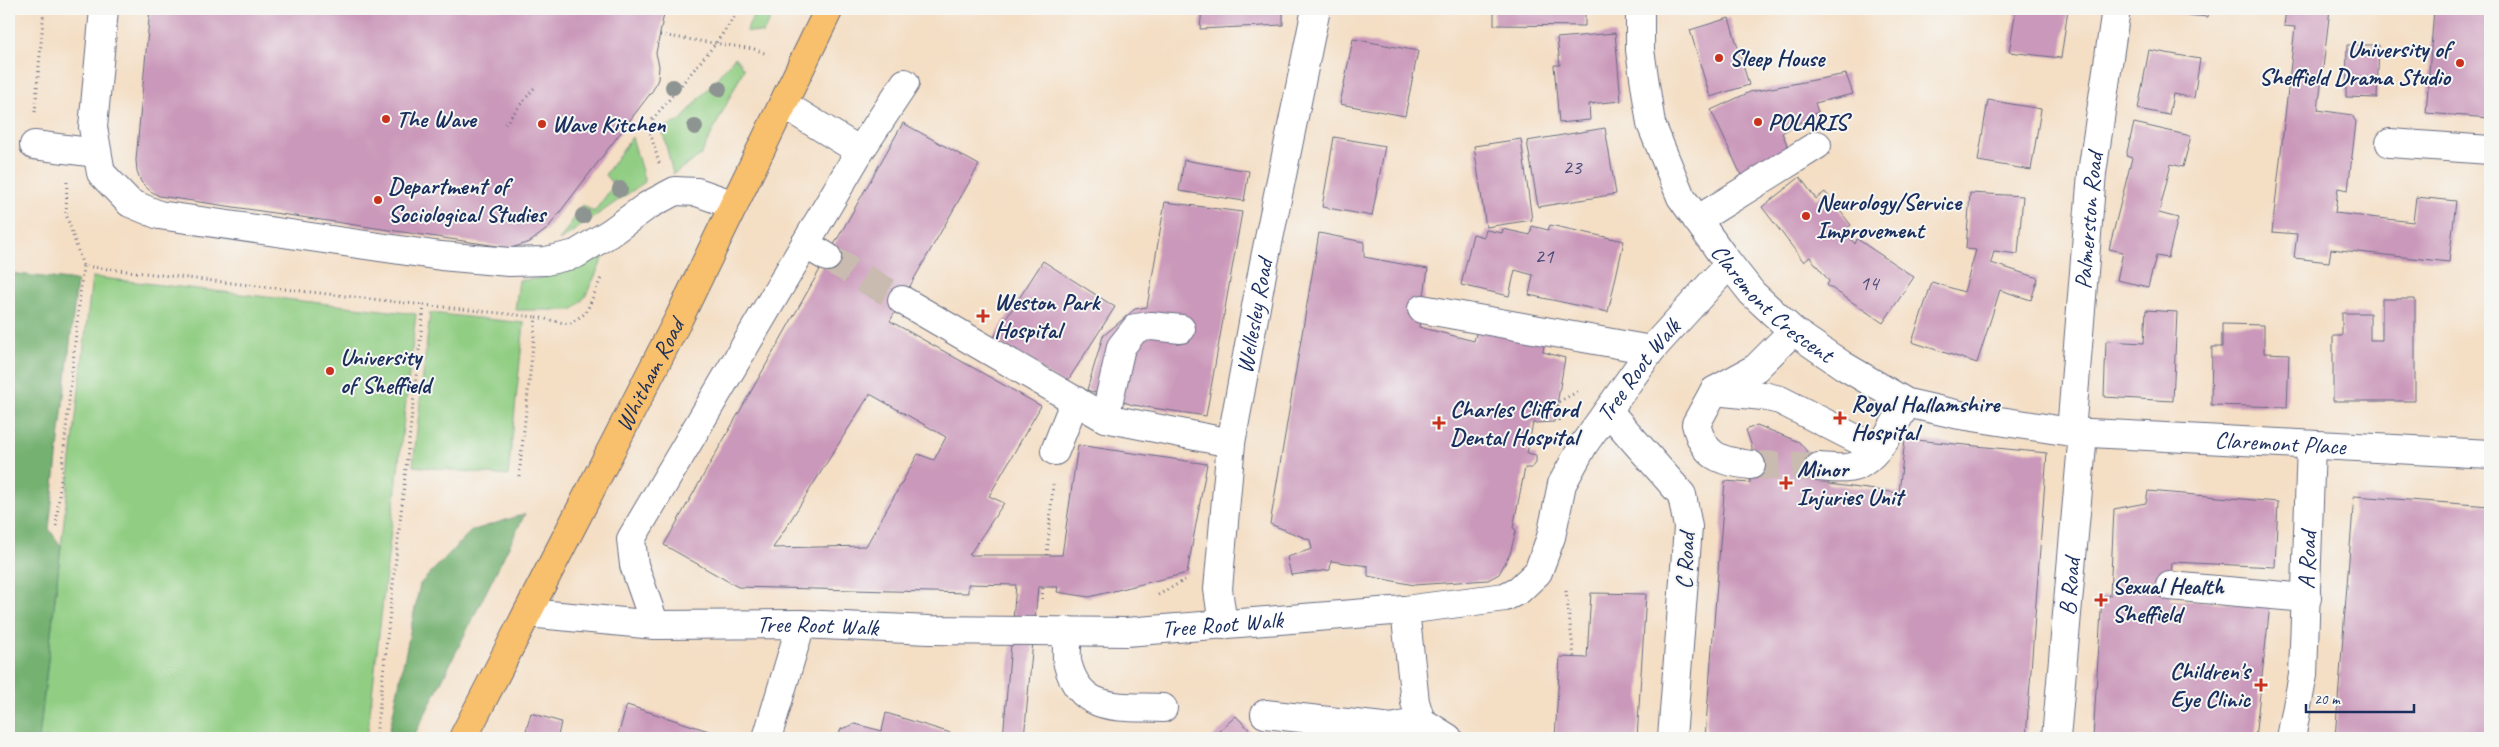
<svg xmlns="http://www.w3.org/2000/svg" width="2499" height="747" font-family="Caveat,sans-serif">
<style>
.green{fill:#91ce83;stroke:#567e70}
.forest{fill:#74b171;stroke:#487068}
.building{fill:#ca98ba;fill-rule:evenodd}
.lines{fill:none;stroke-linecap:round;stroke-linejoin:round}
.minor-tunnel{stroke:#c9bbb0;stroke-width:28;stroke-dasharray:28 14;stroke-linecap:butt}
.minor-casing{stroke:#676c82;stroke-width:30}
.major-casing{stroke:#676c82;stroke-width:30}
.path{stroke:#676c82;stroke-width:3;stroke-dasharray:1 4;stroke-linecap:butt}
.minor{stroke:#fff;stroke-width:28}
.major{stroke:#f8bf6c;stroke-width:28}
.tree{fill:#8d9491}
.poi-dot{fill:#c8321e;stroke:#f6f6f2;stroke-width:2}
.labels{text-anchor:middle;stroke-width:4;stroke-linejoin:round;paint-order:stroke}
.number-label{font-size:21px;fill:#474975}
.poi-label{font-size:24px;font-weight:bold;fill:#1b2f5e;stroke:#f6f6f2;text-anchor:start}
.street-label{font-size:24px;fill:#1b2f5e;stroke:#f6f6f2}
</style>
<rect width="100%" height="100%" fill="#f6f6f2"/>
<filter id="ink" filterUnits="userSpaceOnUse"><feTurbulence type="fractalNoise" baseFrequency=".02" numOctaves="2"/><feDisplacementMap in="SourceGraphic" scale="10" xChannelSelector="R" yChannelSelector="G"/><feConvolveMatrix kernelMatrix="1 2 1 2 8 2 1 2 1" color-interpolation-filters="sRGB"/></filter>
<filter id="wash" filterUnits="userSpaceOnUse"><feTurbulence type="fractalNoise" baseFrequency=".0096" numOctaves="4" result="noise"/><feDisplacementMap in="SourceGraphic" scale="20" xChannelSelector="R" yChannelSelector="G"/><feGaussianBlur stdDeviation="1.12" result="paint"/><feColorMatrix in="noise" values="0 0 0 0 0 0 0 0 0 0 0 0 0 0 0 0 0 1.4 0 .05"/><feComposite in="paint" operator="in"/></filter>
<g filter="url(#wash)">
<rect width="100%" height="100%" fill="#f4dec4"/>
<path class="green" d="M756 9H776L763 33 746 31Z
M735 57 744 69 701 155 673 174 662 128 680 121Z
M632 137 645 182 559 241 583 205 594 212 614 185 605 175Z
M610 244 585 297 573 310H515L519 280C554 280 581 263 610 244Z
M92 277 416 314 367 738H39Z
M430 313 524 323 508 476 413 466Z"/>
<path class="forest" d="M9 273 77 281 49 529 61 546 39 738H9Z
M525 514 413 738H388L420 584 471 531Z"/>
<g id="blocks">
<path class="building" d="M150 9H665L656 53 659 66 658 79 653 90 547 229 530 242 511 248 159 196 149 190 141 182 137 171 136 160Z
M1202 9H1283V25L1200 29Z
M1494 9H1585V26L1494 25Z
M2016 9H2068L2061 58 2009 52Z
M2170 9H2209L2208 17 2170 13Z
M2286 9H2330L2318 110 2352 115 2356 122 2348 190 2338 188 2335 213 2413 222 2416 197 2456 201 2449 262 2331 249 2329 262 2294 258 2297 234 2272 232 2295 27 2284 26Z
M2434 9 2490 12V118L2426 113Z
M1729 18 1749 85 1710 97 1690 30Z
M1615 33 1621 101 1589 104 1590 120 1559 123 1554 65H1560L1557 38Z
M1353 39 1418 51 1405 116 1340 104Z
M2347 45H2379L2377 98 2346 97Z
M2149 50 2200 59 2194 98 2173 94 2169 115 2138 109Z
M1846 74 1853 94 1815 103 1818 112 1782 133 1789 149 1742 177 1711 110 1750 92Z
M1988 100 2041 109 2031 170 1978 161Z
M903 123 979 165 890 321 1041 406 989 496 1004 503 969 555H1062L1078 445 1207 464 1187 573 1089 597 1057 592 1058 587H1038L1024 738H1003L1016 585 968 584V593L738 587 664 545ZM870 394 946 437 934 460 918 454 866 546 773 548Z
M2134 123 2191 136 2183 167 2171 164 2159 213 2178 218 2168 258 2156 256 2148 287 2117 280 2123 252 2109 249 2132 158 2126 156Z
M1605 128 1616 194 1538 207 1527 141Z
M1334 137 1385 146 1372 216 1322 207Z
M1521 139 1532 220 1486 227 1474 146Z
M1184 160 1249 171 1244 201 1179 191Z
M1800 177 1816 199 1825 192 1851 225 1844 231 1855 244 1857 239 1914 277 1883 323 1827 285 1829 281 1810 257 1804 262 1762 207Z
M1970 193 2023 196 2018 254 1994 251 1991 263 2038 278 2031 300 2000 290 1977 363 1912 342 1932 282 1964 292 1976 250 1966 249Z
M1165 202 1242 212 1206 416 1133 405 1087 390 1103 336 1135 309 1147 307Z
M1550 225 1624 241 1608 312 1529 295 1533 275 1515 270 1509 296 1461 285 1473 234 1484 237 1486 230 1502 233 1503 229 1530 235 1532 226 1548 230Z
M1319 233 1364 242V257L1428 269 1419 327 1474 341 1478 326 1545 338 1543 352 1565 358 1554 422 1533 423 1527 453 1536 455V463L1532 468H1525L1513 528 1516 530 1510 554 1499 574 1488 580 1414 585 1368 576V566L1331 561 1330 570 1291 575 1287 557 1312 549 1310 540 1270 524Z
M1043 261 1115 307 1065 385 993 339Z
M2382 299H2415V401H2333V336H2342V313H2370V340H2382Z
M2146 310 2177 312 2173 401 2104 397 2106 341 2144 343Z
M2222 324 2264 325V353L2289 354 2287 407 2211 405 2212 347H2222Z
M1757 425 1799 442 1815 461 1828 484 1899 493 1905 439 2047 453 2026 738H1705L1725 481 1750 483 1752 447 1746 430Z
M2148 491 2278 502 2275 567 2172 562 2170 600 2270 605 2255 738H2093L2102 596H2110L2114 509 2146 503Z
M2354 496 2490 506V738H2335Z
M1591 593 1646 594 1637 738H1555L1560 657 1587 658Z
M627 705 715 733 714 738H617Z
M531 713 561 722 558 736 563 738H524Z
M886 713 954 734 953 738H837L841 729 855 724 882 731Z
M1236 716 1257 738H1211Z"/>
</g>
</g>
<g filter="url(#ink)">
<use href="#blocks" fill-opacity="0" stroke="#676c82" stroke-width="1"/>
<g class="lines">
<path class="minor-tunnel" d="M827 257 902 300
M1751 465 1819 467"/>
<g class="minor-casing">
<g id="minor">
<path d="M104 9 93 127 101 173 130 203 159 215 441 256 509 262 546 261 576 254 610 233 647 206 675 191 697 192 734 205"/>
<path id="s1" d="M1640 9V50L1651 124 1681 197 1723 256 1752 293 1793 331 1844 366 1907 403 1960 415 2071 432 2490 454"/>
<path d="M783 104 860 151"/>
<path d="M2390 143 2490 150"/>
<path d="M34 145 97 153"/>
<path d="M1697 220 1817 145"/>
<path d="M805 244 827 257"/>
<path d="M902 300 1105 418 1231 443"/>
<path d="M1422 309 1651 350"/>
<path d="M1714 391 1763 396 1780 400 1876 449"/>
<path d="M1609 412 1682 495 1688 527 1672 738"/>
<path d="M1105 418 1121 347 1136 328 1151 326 1181 329"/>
<path id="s2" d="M2071 432 2092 173 2116 9"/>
<path d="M1055 451 1075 400"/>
<path d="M1751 465C1720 461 1704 457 1696 424L1714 391 1756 368 1793 331"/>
<path d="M1819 467C1833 468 1850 471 1862 463 1882 450 1895 423 1907 403"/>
<path d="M2170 586 2307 598"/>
<path d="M1405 610 1415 702 1421 721 1448 738"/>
<path id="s3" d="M528 613 655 625 801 624 929 630 1126 632 1405 610 1505 597 1519 590 1538 572 1551 537 1562 484 1584 444 1651 350 1729 264"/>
<path d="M655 625 634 565 631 539 860 151 905 83"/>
<path id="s4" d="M1223 625 1218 589 1231 443 1264 263 1316 9"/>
<path d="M1068 631C1068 641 1065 655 1068 665 1081 714 1122 706 1163 708"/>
<path d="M1265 714 1392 728 1421 721"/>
<path d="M767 738 801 624"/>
<path id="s5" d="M2056 738 2083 433"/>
<path id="s6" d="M2291 738 2303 675 2311 445"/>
</g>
</g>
<g class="major-casing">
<g id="major">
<path id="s7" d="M463 738 679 318 829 9"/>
</g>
</g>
<path class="path" d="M660 35 754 49 767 54
M35 112 44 9
M505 124 535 87
M659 163 650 132 653 119 716 43 740 9
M67 182 66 214 83 266 424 305 376 738
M424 305 536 317
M1559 421 1558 402 1581 390
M519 476 536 317 569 324 586 313 601 278
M56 526 83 266
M1047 555 1053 484
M1566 591 1574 657
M1158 595 1185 580
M1042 599 1043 587"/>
<use href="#minor" class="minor"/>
<use href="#major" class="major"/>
</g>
<g class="tree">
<circle cx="673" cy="87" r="8"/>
<circle cx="719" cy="89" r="8"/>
<circle cx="695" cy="127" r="8"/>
<circle cx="620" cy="189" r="8"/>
<circle cx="583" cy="216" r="8"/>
</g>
</g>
<g class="poi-dot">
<circle cx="1719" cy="58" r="5"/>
<circle cx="2460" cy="63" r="5"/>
<circle cx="386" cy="119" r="5"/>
<circle cx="1758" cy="122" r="5"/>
<circle cx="542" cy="124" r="5"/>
<circle cx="378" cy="200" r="5"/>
<circle cx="1806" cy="216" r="5"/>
<path d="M980.5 308.5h5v5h5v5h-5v5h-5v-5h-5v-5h5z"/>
<circle cx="330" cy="371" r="5"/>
<path d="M1837.5 410.5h5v5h5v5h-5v5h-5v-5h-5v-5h5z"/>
<path d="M1436.5 415.5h5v5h5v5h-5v5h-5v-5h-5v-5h5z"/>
<path d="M1783.5 475.5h5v5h5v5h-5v5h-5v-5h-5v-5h5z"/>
<path d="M2098.5 592.5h5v5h5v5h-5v5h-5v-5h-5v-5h5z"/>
<path d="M2258.5 677.5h5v5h5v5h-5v5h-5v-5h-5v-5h5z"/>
</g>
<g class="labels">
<g class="number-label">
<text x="1572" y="174">23</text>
<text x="1544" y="263">21</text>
<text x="1869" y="290">14</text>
</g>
<g class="poi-label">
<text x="2450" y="57" text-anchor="end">University of<tspan x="2450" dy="28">Sheffield Drama Studio</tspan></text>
<text x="1729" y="66">Sleep House</text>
<text x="396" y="127">The Wave</text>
<text x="1768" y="130">POLARIS</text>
<text x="552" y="132">Wave Kitchen</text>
<text x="388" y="194">Department of<tspan x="388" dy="28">Sociological Studies</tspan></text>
<text x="1816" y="210">Neurology/Service<tspan x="1816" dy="28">Improvement</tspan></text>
<text x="994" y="310">Weston Park<tspan x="994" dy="28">Hospital</tspan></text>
<text x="340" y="365">University<tspan x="340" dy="28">of Sheffield</tspan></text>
<text x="1851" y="412">Royal Hallamshire<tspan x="1851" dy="28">Hospital</tspan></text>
<text x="1450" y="417">Charles Clifford<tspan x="1450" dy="28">Dental Hospital</tspan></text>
<text x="1797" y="477">Minor<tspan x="1797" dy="28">Injuries Unit</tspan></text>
<text x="2112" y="594">Sexual Health<tspan x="2112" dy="28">Sheffield</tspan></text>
<text x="2250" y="679" text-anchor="end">Children's<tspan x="2250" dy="28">Eye Clinic</tspan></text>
</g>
<g class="street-label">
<text dy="8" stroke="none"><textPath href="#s2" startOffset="212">Palmerston Road</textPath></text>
<text dy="8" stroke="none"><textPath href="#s1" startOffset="336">Claremont Crescent</textPath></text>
<text dy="8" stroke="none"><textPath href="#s4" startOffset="312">Wellesley Road</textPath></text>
<text dy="8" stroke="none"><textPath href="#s3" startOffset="1250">Tree Root Walk</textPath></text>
<text dy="8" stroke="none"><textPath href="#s7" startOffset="408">Whitham Road</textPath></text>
<text dy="8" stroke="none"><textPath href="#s1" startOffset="881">Claremont Place</textPath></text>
<text dy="8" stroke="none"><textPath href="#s6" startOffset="179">A Road</textPath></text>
<text transform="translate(1685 561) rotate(-87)" y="8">C Road</text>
<text dy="8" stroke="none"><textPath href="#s5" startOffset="152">B Road</textPath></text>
<text dy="8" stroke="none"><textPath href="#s3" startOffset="695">Tree Root Walk</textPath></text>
<text dy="8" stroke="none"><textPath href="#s3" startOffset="290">Tree Root Walk</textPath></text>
</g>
</g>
<rect width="2499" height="747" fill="none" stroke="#f6f6f2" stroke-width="30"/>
<path d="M2306 704v8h108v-8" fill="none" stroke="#1b2f5e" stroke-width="2.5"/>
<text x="2314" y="704" font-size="15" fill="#1b2f5e" stroke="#f6f6f2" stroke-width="4" paint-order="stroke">20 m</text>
</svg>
